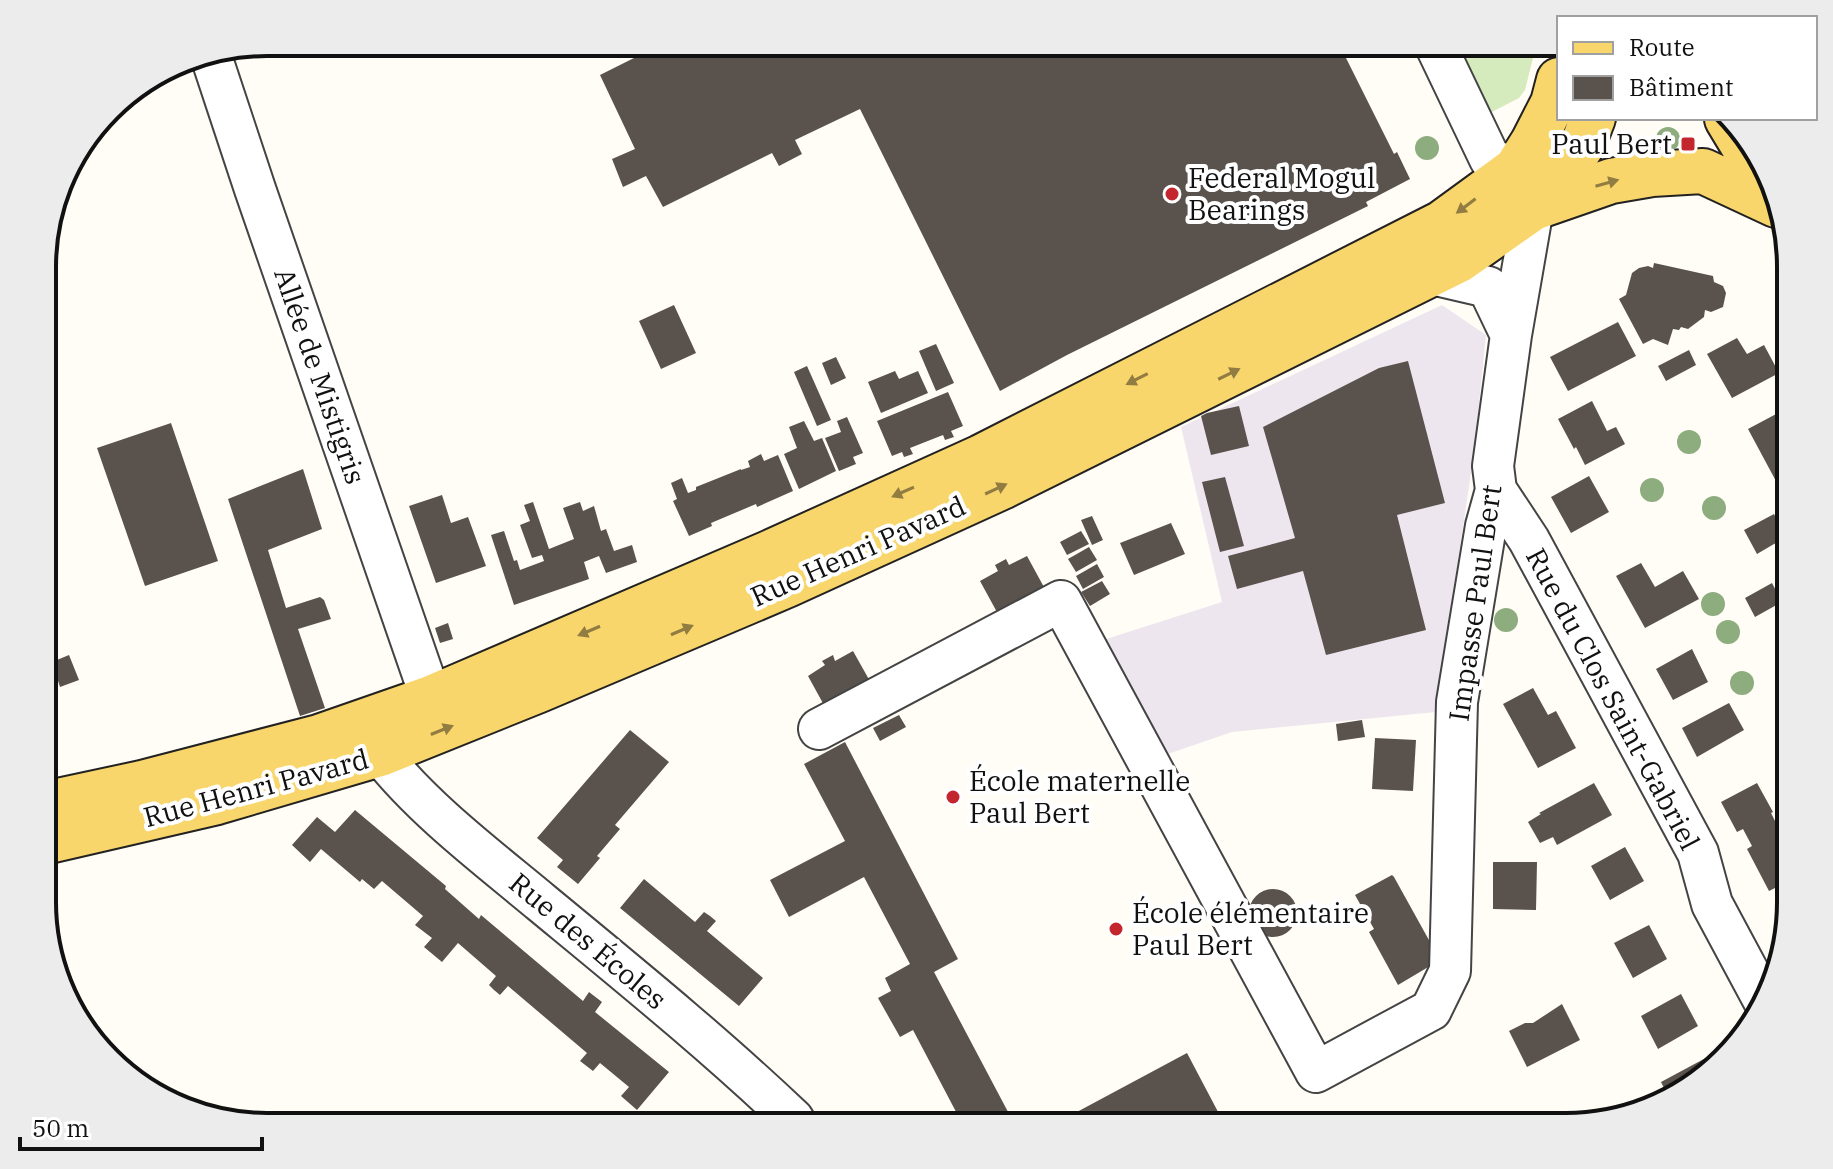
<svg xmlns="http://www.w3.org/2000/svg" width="1833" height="1169" font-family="'IBM Plex Serif',serif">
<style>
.industrial{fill:#eee6ef}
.green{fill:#d5ebbd}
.building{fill:#5a524d}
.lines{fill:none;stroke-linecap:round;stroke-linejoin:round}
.minor-casing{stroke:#444;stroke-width:44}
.major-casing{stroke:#222;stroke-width:48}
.path{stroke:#333;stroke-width:5;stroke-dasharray:8 4;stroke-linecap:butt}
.minor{stroke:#fff;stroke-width:40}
.major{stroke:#f9d66b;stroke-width:44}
.tree{fill:#8dad7f}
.oneway{fill:#917d42}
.poi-dot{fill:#c4262e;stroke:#fff;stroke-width:3}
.labels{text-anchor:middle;stroke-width:8;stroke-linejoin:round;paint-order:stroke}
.poi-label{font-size:28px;fill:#111;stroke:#fff;text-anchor:start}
.street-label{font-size:28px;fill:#111;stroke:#fff}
.rim{fill:none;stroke:#111;stroke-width:4}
</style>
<rect width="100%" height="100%" fill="#fffdf5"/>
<path class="industrial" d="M1442 305 1486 335 1474 452 1436 712 1232 732 1159 757 1103 640 1222 602 1181 427Z"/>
<path class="green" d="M1446 42H1537L1525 90 1519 98 1482 117Z"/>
<path class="building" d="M666 42H1338L1394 154 1397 152 1410 179 1366 202 1368 206 1067 355 1000 391 860 109 795 140 802 154 779 166 772 153 663 207 646 176 623 187 612 159 635 149 600 75Z
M1654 263 1713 276 1714 282 1723 286 1726 293 1723 307 1711 312 1705 310 1704 317 1688 329 1681 327 1679 330 1673 329 1668 345 1653 339 1643 344 1619 299 1626 295 1632 273 1639 268 1648 266 1653 268Z
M674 305 696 353 661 369 639 321Z
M1618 322 1636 356 1568 391 1550 357Z
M1737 338 1747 354 1764 345 1779 373 1732 398 1707 354Z
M936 344 954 383 936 391 919 351Z
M1689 350 1696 365 1666 381 1658 366Z
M836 357 846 378 831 385 822 363Z
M1408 361 1445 503 1397 515 1426 630 1326 655 1303 571 1237 589 1228 556 1295 538 1263 427 1379 368Z
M807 366 831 420 817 426 794 372Z
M895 371 899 379 918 371 928 393 881 413 868 382Z
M948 392 963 426 951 431 954 437 945 440 943 435 910 448 913 454 904 457 902 452 892 456 877 421Z
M1592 401 1607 431 1616 427 1625 444 1585 465 1576 447 1574 449 1558 419Z
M1239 406 1249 446 1211 455 1201 416 1207 413Z
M1778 413 1790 436 1791 489 1785 479 1777 483 1748 429Z
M847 417 863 453 853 457 856 464 839 471 825 438 841 432 837 421Z
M804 421 814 441 822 438 836 471 799 489 784 454 797 448 789 427Z
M171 423 218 561 145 586 97 448Z
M761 454 764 461 778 455 793 491 757 507 756 504 711 523 712 526 689 536 673 501 677 499 671 483 682 478 688 493 696 490V487L741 469V470L750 467 748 461Z
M303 469 322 529 268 550 286 608 320 597 324 600 331 619 298 629 325 708 300 716 228 499Z
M1589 476 1609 512 1571 533 1551 497Z
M1225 477 1244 546 1220 552 1202 482Z
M442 495 451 523 468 517 486 566 436 583 409 506Z
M533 502 549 549 574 539 563 508 580 502 583 511 594 506 601 531 606 529 614 551 632 545 637 562 606 573 599 556 584 562 589 579 514 605 491 535 504 531 514 561 517 560 520 570 544 561 542 555 532 558 520 525 530 521 524 505Z
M1774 514 1786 537 1757 554 1744 530Z
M1092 516 1103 540 1092 545 1081 520Z
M1171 523 1185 554 1134 575 1120 543Z
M1081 531 1089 544 1067 555 1060 542Z
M1089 547 1097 560 1076 572 1068 559Z
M1027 556 1045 589 998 614 980 581 998 571 995 565 1006 559 1009 565Z
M1641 563 1655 587 1683 571 1699 599 1645 628 1616 576Z
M1097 564 1104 577 1083 589 1076 576Z
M1102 581 1110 594 1090 606 1081 592Z
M1772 583 1782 602 1755 617 1745 598Z
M448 623 453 639 440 643 435 628Z
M1692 649 1708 682 1673 700 1656 669Z
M853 651 871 683 825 707 808 676 825 665 822 661 833 655 835 661Z
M69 655 79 680 60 687 52 662Z
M1533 688 1548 715 1556 711 1576 748 1538 768 1503 704Z
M44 689 57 726 47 730 44 722Z
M1729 703 1744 730 1697 757 1682 728Z
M899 715 906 727 880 741 873 728Z
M1362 720 1365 737 1338 741 1336 724Z
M630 730 669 762 615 825 620 829 597 856 600 858 578 884 557 867 563 860 537 838Z
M1375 738 1416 740 1413 791 1372 789Z
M845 742 958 959 934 972 1016 1127H964L913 1030 900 1037 878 998 891 991 885 978 910 964 864 877 789 917 770 880 845 841 804 764Z
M1594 783 1612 815 1557 845 1553 837 1540 843 1528 822 1541 814 1539 813Z
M1757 783 1773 812 1771 813 1780 831 1775 834 1791 864V880L1769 891 1747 849 1752 846 1743 829 1737 832 1721 802Z
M355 810 446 886 445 889 479 919 481 915 583 1001 589 992 602 1002 595 1012 669 1072 637 1110 621 1096 629 1087 600 1063 593 1071 580 1061 587 1053 508 986 500 995 494 990 489 985 496 976 458 943 442 962 424 947 432 938 415 925 423 916 382 881 374 889 362 879 360 882 321 849 310 862 292 845 317 817 335 832Z
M1625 847 1644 881 1610 900 1591 866Z
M1493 862H1537L1536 910 1493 909Z
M1392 875 1394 877 1440 960 1398 985 1369 932 1374 929 1355 895Z
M644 879 695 922 704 912 710 916 716 921 707 931 763 978 739 1006 620 908Z
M1249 913a24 24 0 1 1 48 0a24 24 0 1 1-48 0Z
M1791 903V916L1787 927 1777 910Z
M1649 925 1667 959 1633 978 1614 943Z
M1681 994 1698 1026 1658 1049 1641 1016Z
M1562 1004 1580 1040 1527 1067 1509 1031 1525 1023H1533Z
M1187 1053 1226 1127H1082L1075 1113Z
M1715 1053 1718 1060 1678 1097 1670 1100 1661 1082Z
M1315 1112 1323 1126 1329 1122 1331 1127H1307L1303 1118Z"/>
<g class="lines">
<g class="minor-casing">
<path id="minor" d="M1434 42 1490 159 1516 169
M210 53 255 189 431 698
M1432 274 1488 287 1511 335
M1496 490 1529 540 1698 853 1712 904 1763 999
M819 729 1061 601 1316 1072 1431 1010 1450 971 1457 702 1486 526 1496 490 1493 466 1511 335 1533 208
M380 754C424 810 488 858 542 903 628 974 713 1043 793 1119L798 1127"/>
</g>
<g class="major-casing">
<path id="major" d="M1727 119 1774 197
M1536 207 1611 181 1652 174 1703 171 1776 205
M44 804 142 783 319 737 431 698 769 553 981 457 1442 223 1516 169 1533 142 1553 103 1559 80
M44 842 217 802 380 754 539 690 787 585 1002 487 1459 260 1533 208 1559 180 1583 144 1593 118"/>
</g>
<path class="path" d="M1780 241 1790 257"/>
<use href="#minor" class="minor"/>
<use href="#major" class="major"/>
</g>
<g class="tree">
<circle cx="1668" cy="139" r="12"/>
<circle cx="1427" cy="148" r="12"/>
<circle cx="1689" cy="442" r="12"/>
<circle cx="1652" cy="490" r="12"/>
<circle cx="1714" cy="508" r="12"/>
<circle cx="1713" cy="604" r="12"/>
<circle cx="1506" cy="620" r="12"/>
<circle cx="1728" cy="632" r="12"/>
<circle cx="1742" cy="683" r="12"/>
</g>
<defs><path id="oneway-solid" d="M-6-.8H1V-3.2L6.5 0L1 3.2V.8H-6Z" transform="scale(2)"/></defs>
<g class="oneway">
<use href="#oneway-solid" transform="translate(1607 183) rotate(-16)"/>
<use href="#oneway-solid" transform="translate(1466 206) rotate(143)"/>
<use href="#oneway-solid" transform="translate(1229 374) rotate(-26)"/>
<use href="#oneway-solid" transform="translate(1137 379) rotate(153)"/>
<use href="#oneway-solid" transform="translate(996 489) rotate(-25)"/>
<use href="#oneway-solid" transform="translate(903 492) rotate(156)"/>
<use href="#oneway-solid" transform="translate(682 630) rotate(-23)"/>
<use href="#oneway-solid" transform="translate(589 631) rotate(157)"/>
<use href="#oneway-solid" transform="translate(442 730) rotate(-22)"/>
</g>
<g class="poi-dot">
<rect x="1680" y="136" width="16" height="16" rx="4"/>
<circle cx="1172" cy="194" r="8"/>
<circle cx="953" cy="797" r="8"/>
<circle cx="1116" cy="929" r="8"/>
</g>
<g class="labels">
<g class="poi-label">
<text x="1672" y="154" text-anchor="end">Paul Bert</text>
<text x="1188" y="188">Federal Mogul<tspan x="1188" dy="32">Bearings</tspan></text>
<text x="969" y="791">École maternelle<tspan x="969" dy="32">Paul Bert</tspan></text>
<text x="1132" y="923">École élémentaire<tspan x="1132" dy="32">Paul Bert</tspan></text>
</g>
<g class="street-label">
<text transform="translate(320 376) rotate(71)" y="10">Allée de Mistigris</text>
<text transform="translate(858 551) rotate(-24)" y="10">Rue Henri Pavard</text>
<text transform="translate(1475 603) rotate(-82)" y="10">Impasse Paul Bert</text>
<text transform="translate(1613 699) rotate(62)" y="10">Rue du Clos Saint-Gabriel</text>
<text transform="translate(256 788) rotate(-15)" y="10">Rue Henri Pavard</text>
<text transform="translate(588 941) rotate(40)" y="10">Rue des Écoles</text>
</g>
</g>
<path d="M0 0H1833V1169H0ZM267 56H1566A211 211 0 0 1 1777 267V902A211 211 0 0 1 1566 1113H267A211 211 0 0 1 56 902V267A211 211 0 0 1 267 56Z" fill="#ececec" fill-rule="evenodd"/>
<path class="rim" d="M267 56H1566A211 211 0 0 1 1777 267V902A211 211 0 0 1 1566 1113H267A211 211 0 0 1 56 902V267A211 211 0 0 1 267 56Z"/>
<rect x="1557" y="16" width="260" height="104" fill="#ffffff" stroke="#a0a0a0" stroke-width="2"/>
<rect x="1573" y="42" width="40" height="12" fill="#f9d66b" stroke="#a0a0a0" stroke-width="2"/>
<text x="1629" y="56" font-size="24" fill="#111111">Route</text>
<rect x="1573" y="76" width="40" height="24" fill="#5a524d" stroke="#a0a0a0" stroke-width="2"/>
<text x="1629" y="96" font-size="24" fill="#111111">Bâtiment</text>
<path d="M20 1137v12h242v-12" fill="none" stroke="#111111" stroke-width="4"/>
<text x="32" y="1137" font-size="24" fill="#111111" stroke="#ffffff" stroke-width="6" paint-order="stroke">50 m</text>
</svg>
